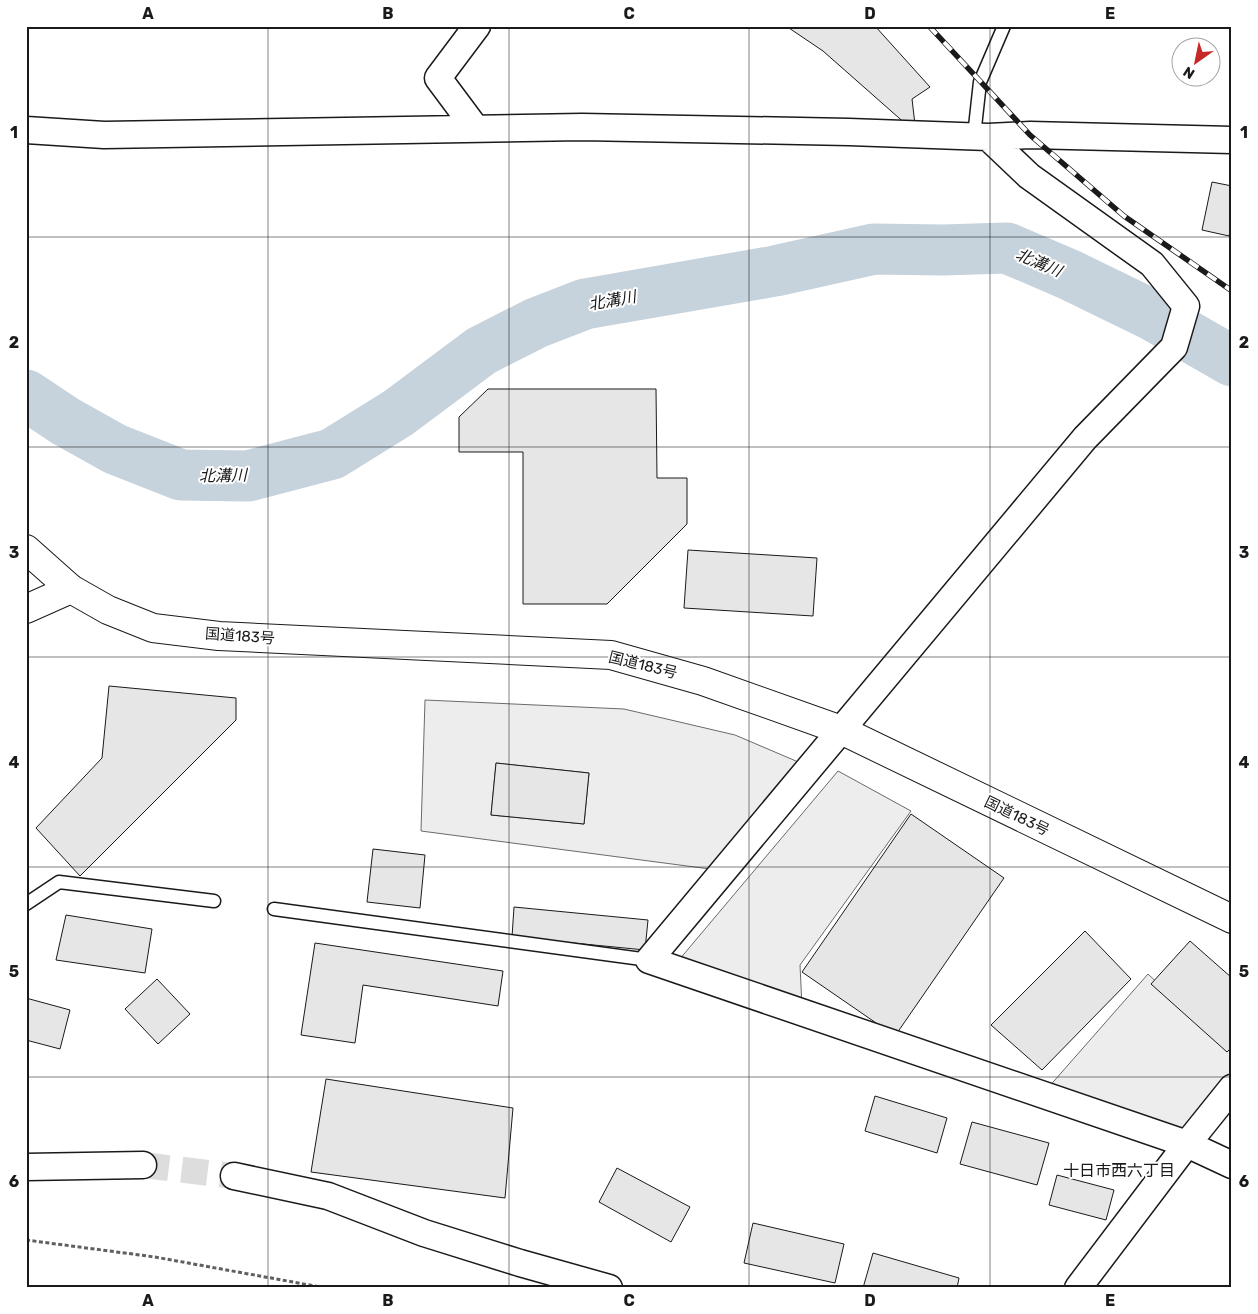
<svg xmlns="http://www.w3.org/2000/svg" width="1258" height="1314" font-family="Rubik,'Noto Sans JP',sans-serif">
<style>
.parking{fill:#ededed;stroke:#6a6a6a;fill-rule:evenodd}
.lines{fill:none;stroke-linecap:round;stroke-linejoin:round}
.river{stroke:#c6d2dc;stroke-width:51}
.building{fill:#e6e6e6;stroke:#1a1a1a}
.street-tunnel{stroke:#ddd;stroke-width:26;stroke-dasharray:26 13;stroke-linecap:butt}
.lane-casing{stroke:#1a1a1a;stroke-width:15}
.street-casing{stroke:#1a1a1a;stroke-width:29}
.secondary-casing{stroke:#1a1a1a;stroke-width:30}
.highway-casing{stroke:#1a1a1a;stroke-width:30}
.path{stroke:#5f5f5f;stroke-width:3;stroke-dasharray:4 2.5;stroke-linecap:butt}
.lane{stroke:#fff;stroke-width:12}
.street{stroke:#fff;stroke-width:26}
.secondary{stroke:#fff;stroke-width:28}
.highway{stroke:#fff;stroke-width:28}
.rail-casing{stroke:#1a1a1a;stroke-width:5.5}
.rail{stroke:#fff;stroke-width:4;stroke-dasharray:11;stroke-linecap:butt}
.grid{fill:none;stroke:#1a1a1a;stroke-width:1;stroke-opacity:0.55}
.labels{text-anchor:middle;stroke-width:4;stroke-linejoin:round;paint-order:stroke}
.street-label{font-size:15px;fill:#1a1a1a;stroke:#fff}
.water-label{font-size:16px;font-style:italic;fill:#1a1a1a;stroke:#fff}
.neighbourhood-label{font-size:16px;fill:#1a1a1a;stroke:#fff}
.neatline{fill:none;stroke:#1a1a1a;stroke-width:2}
.grid-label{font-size:16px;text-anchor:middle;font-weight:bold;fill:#1a1a1a}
</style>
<rect width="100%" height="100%" fill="#fff"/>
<path class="parking" d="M425 700 624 709 735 735 810 767 725 871 421 831ZM496 763 589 773 584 824 491 815Z
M838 771 911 811 800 965 802 1007 668 973Z
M1148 974 1232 1053V1087L1177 1137 1047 1089Z"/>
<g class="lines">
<path class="river" d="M26 395 65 421 115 449 181 475 248 476 332 454 398 413 481 351 536 323 585 304 775 271 874 249 943 250 1007 248 1070 275 1150 314 1232 361"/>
</g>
<path class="building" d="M786 26H875L930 87 912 99 916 133 823 51Z
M1212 182 1232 186V222L1229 236 1202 230Z
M488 389H656L657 478H687V524L607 604H523V452H459V417Z
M688 550 817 558 813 616 684 608Z
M109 686 236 698V720L80 876 36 828 102 758Z
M496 763 589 773 584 824 491 815Z
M911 814 1004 878 895 1036 802 972Z
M373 849 425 855 420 908 367 902Z
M514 907 648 920 645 950 512 937Z
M66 915 152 929 145 973 56 960Z
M1085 931 1131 979 1042 1070 991 1025Z
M1190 941 1232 978V1047L1227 1052 1151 984Z
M315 943 503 971 498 1006 363 985 355 1043 301 1035Z
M157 979 190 1014 158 1044 125 1009Z
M26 998 70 1010 60 1049 26 1040Z
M326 1079 513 1108 505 1198 311 1172Z
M875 1096 947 1118 937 1153 865 1131Z
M972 1122 1049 1143 1037 1185 960 1164Z
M617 1168 690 1207 671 1242 599 1202Z
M1057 1175 1114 1190 1106 1220 1049 1205Z
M753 1223 844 1244 835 1283 744 1263Z
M873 1253 959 1278 957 1288H863Z"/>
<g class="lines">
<path class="street-tunnel" d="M143 1165 234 1176"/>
<g class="lane-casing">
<path id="lane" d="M974 136 980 82 1004 26
M26 904 59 882 214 901
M274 909 649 960"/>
</g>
<g class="street-casing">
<path id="street" d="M476 129 438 78 477 26
M26 130 104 135 582 127 849 132 988 137 1030 135 1232 140
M988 137 1029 176 1152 264 1186 306 1174 347 1085 438 649 960 1187 1144 1232 1165
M26 1167 143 1165
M234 1176 328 1196 424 1233 520 1263 609 1288
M1078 1288 1187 1144 1232 1088"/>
</g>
<g class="secondary-casing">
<path id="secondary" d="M26 609 71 589"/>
</g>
<g class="highway-casing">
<path id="highway" d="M26 549 71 589 108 610 153 628 219 636 611 655 703 681 841 730 1232 919"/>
</g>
<path class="path" d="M26 1240 155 1257 326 1288"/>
<use href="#lane" class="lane"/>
<use href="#street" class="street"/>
<use href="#secondary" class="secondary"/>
<use href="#highway" class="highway"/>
<g class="rail-casing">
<path id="rail" d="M929 26 1030 135 1124 216 1232 291"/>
</g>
<use href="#rail" class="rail"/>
</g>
<path class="grid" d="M268 26V1288M509 26V1288M749 26V1288M990 26V1288M26 237H1232M26 447H1232M26 657H1232M26 867H1232M26 1077H1232"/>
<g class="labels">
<g class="street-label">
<text transform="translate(240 636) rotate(4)" y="5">国道183号</text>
<text transform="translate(643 665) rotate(14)" y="5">国道183号</text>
<text transform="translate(1017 816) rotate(26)" y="5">国道183号</text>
</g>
<g class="water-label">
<text transform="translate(1039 262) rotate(23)" y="6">北溝川</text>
<text transform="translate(612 300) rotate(-10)" y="6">北溝川</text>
<text transform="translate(223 475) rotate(-1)" y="6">北溝川</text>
</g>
<g class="neighbourhood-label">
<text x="1119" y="1176">十日市西六丁目</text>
</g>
</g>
<rect width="1258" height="1314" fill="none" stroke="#ffffff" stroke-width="55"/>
<g transform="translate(1196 62) rotate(213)"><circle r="24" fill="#ffffff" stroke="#a3a3a3"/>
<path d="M0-4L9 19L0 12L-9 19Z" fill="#c62828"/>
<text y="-8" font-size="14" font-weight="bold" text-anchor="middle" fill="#1a1a1a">N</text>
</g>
<rect x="28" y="28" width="1202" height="1258" class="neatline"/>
<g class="grid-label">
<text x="148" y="19">A</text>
<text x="388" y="19">B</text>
<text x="629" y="19">C</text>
<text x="870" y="19">D</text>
<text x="1110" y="19">E</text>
<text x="14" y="138">1</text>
<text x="1244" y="138">1</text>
<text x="14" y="348">2</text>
<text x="1244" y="348">2</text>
<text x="14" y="558">3</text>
<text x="1244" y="558">3</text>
<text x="14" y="768">4</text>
<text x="1244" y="768">4</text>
<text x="14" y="977">5</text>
<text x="1244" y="977">5</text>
<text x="14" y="1187">6</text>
<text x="1244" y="1187">6</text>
<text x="148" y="1306">A</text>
<text x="388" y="1306">B</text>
<text x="629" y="1306">C</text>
<text x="870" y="1306">D</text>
<text x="1110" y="1306">E</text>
</g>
</svg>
